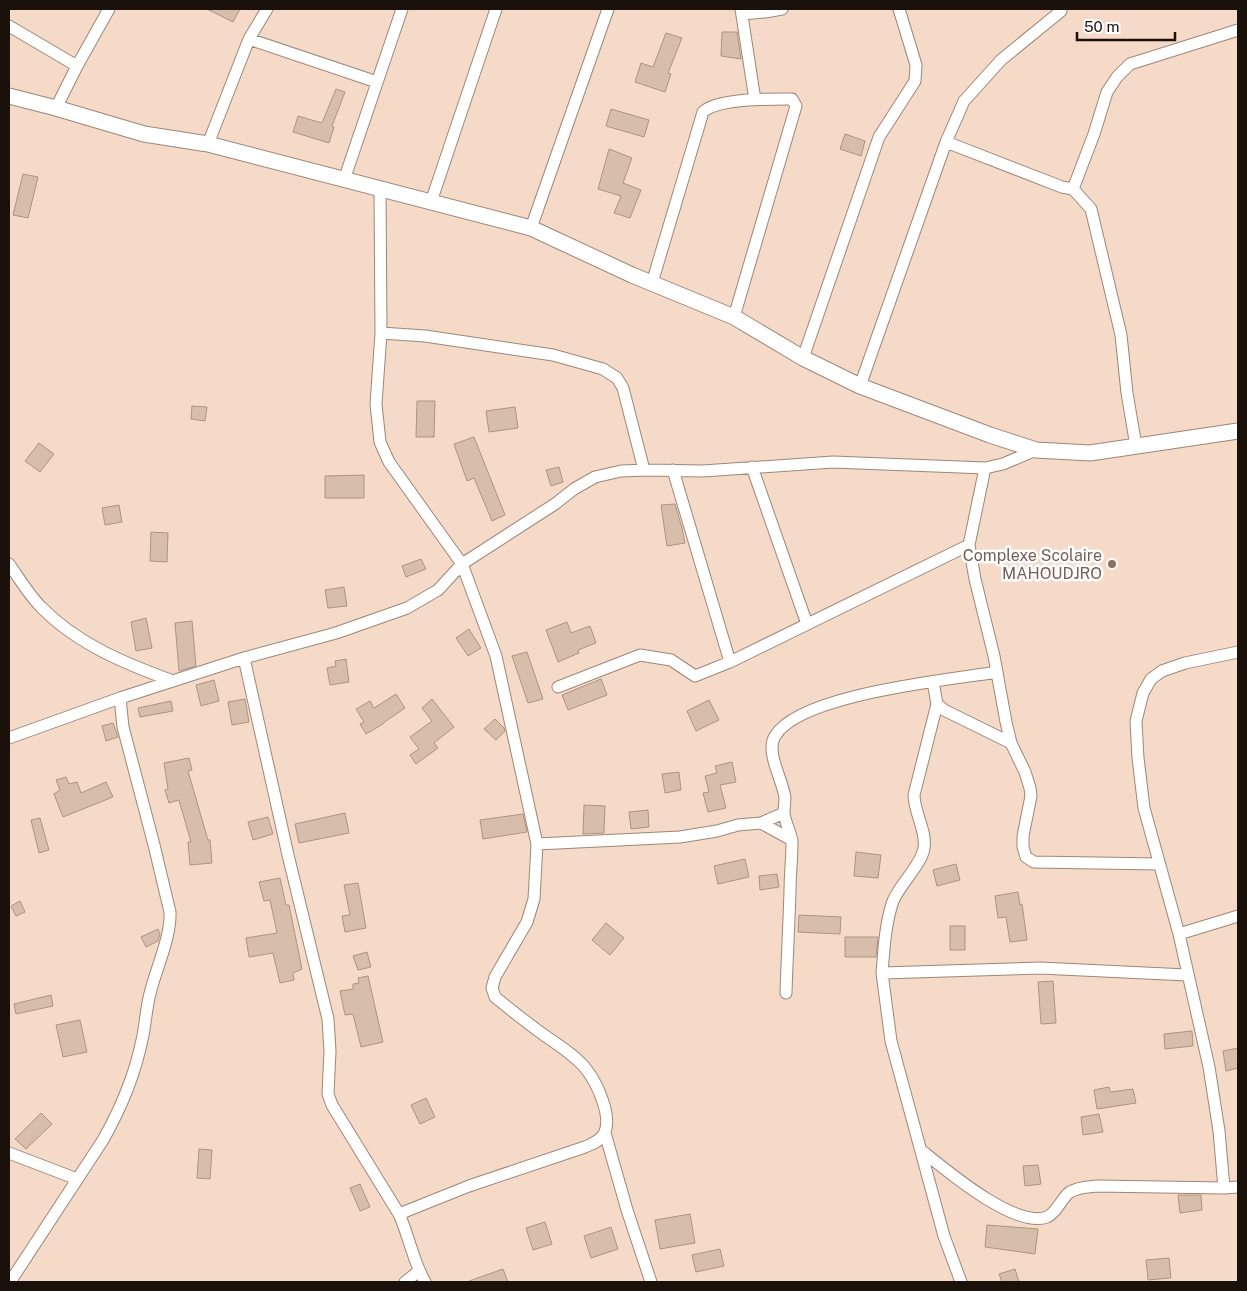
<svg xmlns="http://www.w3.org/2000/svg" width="1247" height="1291" font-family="'Public Sans',sans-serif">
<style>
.building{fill:#d7beaa;stroke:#ad9482}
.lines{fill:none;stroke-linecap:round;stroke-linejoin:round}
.minor-casing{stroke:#9f8675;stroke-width:13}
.tertiary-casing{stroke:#9f8675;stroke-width:17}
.minor{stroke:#fff;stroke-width:11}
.tertiary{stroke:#fff;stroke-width:15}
.education-dot{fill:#8d6e63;stroke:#fff;stroke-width:2}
.labels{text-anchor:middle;stroke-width:5;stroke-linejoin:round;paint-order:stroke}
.education-label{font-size:16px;fill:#785e54;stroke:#fff;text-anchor:end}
</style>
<rect width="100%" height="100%" fill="#f6dac8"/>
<path class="building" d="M207 9H240L233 22Z
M722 32H737L741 59 721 56Z
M666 33 682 38 668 73 671 74 665 92 635 82 641 63 653 67Z
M336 89 345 92 332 126 334 127 329 143 293 132 298 116 322 123Z
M611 109 649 120 644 137 606 126Z
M845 134 865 141 861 156 840 149Z
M609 149 632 158 623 183 641 190 630 218 614 213 621 196 598 189Z
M23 174 38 177 28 218 13 215Z
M417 401H435L434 437H416Z
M192 406 207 407 205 421 191 419Z
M515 407 518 428 489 432 486 411Z
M474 437 505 515 492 521 474 478 467 481 454 444Z
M39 443 54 454 40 472 25 461Z
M559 467 563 482 551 486 546 470Z
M364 475V498H325V476Z
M675 504 682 528 685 543 667 546 661 505Z
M119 505 122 522 105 525 102 508Z
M151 532 168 533 167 562 150 561Z
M421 559 426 569 406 577 402 566Z
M344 587 347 606 328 608 325 590Z
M146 618 152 648 136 651 131 622Z
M192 621 196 666 179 671 175 623Z
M567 622 571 633 590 626 596 643 578 650 579 653 558 662 546 630Z
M469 629 481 648 468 656 456 638Z
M527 652 543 699 528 703 512 656Z
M346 659 349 682 330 685 327 668 336 666 335 661Z
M601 679 607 695 568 710 562 695Z
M214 680 219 701 201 706 196 685Z
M396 694 405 708 383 723V724L366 734 360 724 364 722 356 709 370 701 374 708Z
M245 699 249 722 232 725 228 702Z
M432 699 454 727 434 743 438 748 416 764 410 755 419 749 410 737 432 721 422 708Z
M709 700 719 720 696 731 687 711Z
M171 701 173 711 140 717 138 708Z
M495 719 504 728 505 731 496 740 484 729Z
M113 723 118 737 106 741 102 726Z
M189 758 192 770 188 771 208 840H210L212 863 190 865 188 842H191L179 800 169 803 165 790 168 789 164 763Z
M732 762 736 782 720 785 726 808 708 812 703 793 709 792 705 776 717 773 715 766Z
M679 772 681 790 665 793 662 774Z
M66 777 69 784 77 782 81 793 106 782 113 797 63 817 54 794 60 790 56 780Z
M584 805 605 806 604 833 583 834Z
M648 810 649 827 631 829 629 812Z
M345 813 349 833 299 843 295 824Z
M523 814 527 832 483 839 480 820Z
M268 817 273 834 253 840 248 822Z
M40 818 49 850 39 853 31 820Z
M856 852 881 855 878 878 854 876Z
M745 859 749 877 718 884 714 866Z
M956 864 960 880 937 886 933 870Z
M777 874 779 887 760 890 759 876Z
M280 878 286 905H289L302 969 293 973 294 980 280 983 273 953 249 957 246 938 277 933 270 900 264 901 259 882Z
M358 883 366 928 345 932 342 916 350 915 344 885Z
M1018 892 1020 905 1022 904 1027 940 1010 942 1006 917 998 918 995 896Z
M20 901 25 912 16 916 11 906Z
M799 915 841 917 840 934 798 932Z
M606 923 624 938 610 955 592 940Z
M950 926H965V950H950Z
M158 929 160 934 158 941 146 947 141 937Z
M845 937H878L876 957H845Z
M367 952 371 967 358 970 353 956Z
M368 976 383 1042 361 1047 353 1014 345 1015 340 991 353 989V984L359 983 358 978Z
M1053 981 1056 1023 1041 1024 1038 982Z
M51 995 53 1006 16 1014 14 1004Z
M80 1020 87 1052 63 1057 56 1025Z
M1192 1031 1193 1046 1165 1049 1164 1034Z
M1238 1048V1068L1226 1071 1223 1051Z
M1109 1087 1110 1092 1133 1089 1136 1103 1097 1109 1094 1090Z
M426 1098 435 1117 420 1124 411 1105Z
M41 1113 52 1124 26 1149 15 1139Z
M1099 1114 1103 1132 1083 1135 1081 1117Z
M199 1149 212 1150 210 1179 197 1178Z
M1038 1165 1041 1184 1025 1186 1023 1166Z
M360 1184 370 1207 360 1211 350 1188Z
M1178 1195H1201L1202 1210 1180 1213Z
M690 1214 695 1243 660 1249 655 1220Z
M545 1222 552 1244 533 1250 526 1228Z
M987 1225 1038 1229 1035 1254 985 1247Z
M611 1227 618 1249 591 1258 584 1236Z
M720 1249 724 1266 696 1272 692 1255Z
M1169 1258 1171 1278 1148 1280 1146 1260Z
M503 1269 508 1282H470L469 1281Z
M1015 1269 1019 1282H1002L999 1274Z"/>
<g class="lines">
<g class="minor-casing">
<path id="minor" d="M741 9 755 100
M743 14 765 12 782 9
M9 26 77 66
M249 39 377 82
M56 108 77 66 109 9
M946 142 1062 187 1073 189 1091 209 1121 335 1127 393 1136 446
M208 144 249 39 267 9
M344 180 402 9
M380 189 381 333 376 404 380 442 389 462 462 564 496 656 537 844 680 837 717 831 738 825 761 823 784 813
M1073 189 1094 134 1107 92 1117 77 1130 64 1238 30
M431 202 496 9
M531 228 608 9
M652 283 703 112C718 98 771 99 792 99L796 106 734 317
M381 333 425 336 553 355 603 369 617 378 623 388 644 470
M803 358 879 137 915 81 916 65 899 9
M860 386 946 142 964 101 1001 60 1061 11V9
M752 467 807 624
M985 468 969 545 975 579 994 656 1006 722 1011 743 1025 772 1030 788 1031 796 1023 836V847L1026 857 1034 862 1159 864
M673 470 730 662
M9 564C19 578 29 595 41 607 77 644 126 664 173 681
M244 658 288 855 328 1019 330 1051 328 1094 332 1105 399 1214C409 1236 413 1261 425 1282
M933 682 937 704 944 710 1011 743
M558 687 640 655 671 660 695 676 730 662 969 545
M937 704 914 795C914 812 927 832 924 848 922 864 900 884 893 901 885 924 884 950 882 973L1040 968 1187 975
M9 738 120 698 244 658 336 633 407 608 438 590 462 564 555 504 574 489 595 477 621 471 648 470 703 471 833 462 985 468 1003 464 1036 450
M761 823 792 840
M1179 934 1238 916
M882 973 891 1041 944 1236 961 1282
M786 993C787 959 789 925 790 891 790 875 792 858 792 842 791 832 785 823 784 813 784 808 785 803 785 798 783 780 765 752 775 736 800 694 949 680 997 672
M605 1133 627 1210 651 1282
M921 1150C946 1170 1015 1229 1047 1217 1058 1212 1061 1198 1070 1192 1078 1187 1088 1187 1097 1186L1224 1188 1238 1187
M9 1153 77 1179
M1224 1188 1219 1131 1209 1067 1179 934 1144 808 1138 758 1136 721 1143 693 1151 679 1162 671 1185 663 1238 652
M399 1214 469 1186 585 1147C592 1144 600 1141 604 1134 613 1117 597 1083 586 1069 575 1055 558 1045 544 1035 527 1023 511 1010 495 997L492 988 495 977 527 922 534 899 537 844
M10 1282 103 1140C120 1110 135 1074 142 1040 146 1023 146 1006 151 990 157 966 171 937 170 912L154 845 123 727 120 698
M405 1282 419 1271"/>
</g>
<g class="tertiary-casing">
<path id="tertiary" d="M9 96 56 108 144 134 208 144 531 228 632 275 734 317 803 358 860 386 990 435 1036 450 1090 453 1238 431"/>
</g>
<use href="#minor" class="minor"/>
<use href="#tertiary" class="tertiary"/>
</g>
<circle class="education-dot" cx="1112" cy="564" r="5"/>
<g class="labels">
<g class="education-label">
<text x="1102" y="561">Complexe Scolaire<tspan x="1102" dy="18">MAHOUDJRO</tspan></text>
</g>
</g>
<rect width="1247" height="1291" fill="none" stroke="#1a110b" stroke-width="20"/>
<path d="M1077 32v8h98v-8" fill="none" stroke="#1a110b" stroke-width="2.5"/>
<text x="1084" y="32" font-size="15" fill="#1a110b" stroke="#ffffff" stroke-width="4" paint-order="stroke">50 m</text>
</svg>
